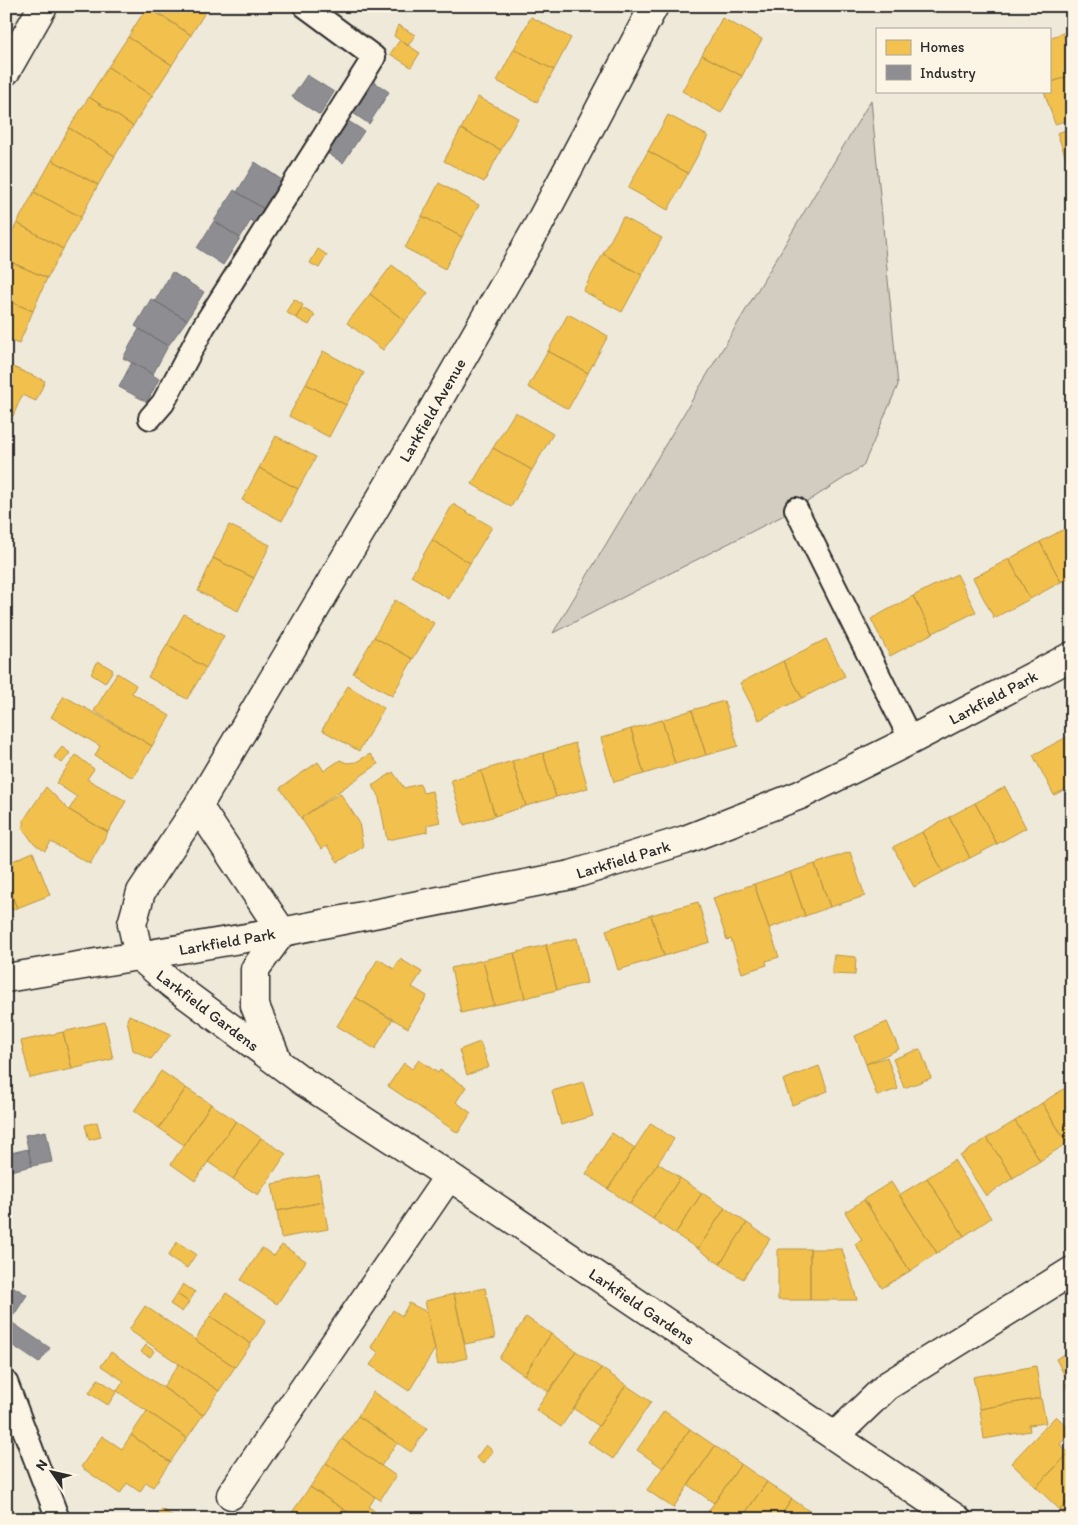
<svg xmlns="http://www.w3.org/2000/svg" width="1078" height="1525" font-family="Itim,sans-serif">
<style>
.green{fill:#d2cdc0;stroke:#7e7c76}
.homes{fill:#f2c14e;stroke:#b69444}
.industry{fill:#8d8d92;stroke:#707073}
.lines{fill:none;stroke-linecap:round;stroke-linejoin:round}
.lane-casing{stroke:#2b2b2b;stroke-width:26}
.street-casing{stroke:#2b2b2b;stroke-width:31}
.secondary-casing{stroke:#2b2b2b;stroke-width:31}
.lane{stroke:#fcf5e5;stroke-width:22}
.street{stroke:#fcf5e5;stroke-width:28}
.secondary{stroke:#fcf5e5;stroke-width:28}
.labels{text-anchor:middle;stroke-width:5;stroke-linejoin:round;paint-order:stroke}
.street-label{font-size:16px;fill:#2b2b2b;stroke:#fcf5e5}
</style>
<rect width="100%" height="100%" fill="#efe9da"/>
<filter id="ink" filterUnits="userSpaceOnUse"><feTurbulence type="fractalNoise" baseFrequency=".02" numOctaves="2"/><feDisplacementMap in="SourceGraphic" scale="10" xChannelSelector="R" yChannelSelector="G"/><feConvolveMatrix kernelMatrix="1 2 1 2 8 2 1 2 1" color-interpolation-filters="sRGB"/></filter>
<g filter="url(#ink)">
<path class="green" d="M871 100 898 385 863 466 796 509 553 633Z"/>
<path class="homes" d="M148 6H209L191 35Z
M147 7 191 35 172 65 128 37Z
M531 17 571 38 554 70 514 49Z
M722 18 762 39 742 76 702 55Z
M398 25 415 35 408 46 394 36Z
M1071 30 1072 75 1049 83V38Z
M128 37 172 65 152 96 108 67Z
M400 40 420 53 411 67 390 54Z
M514 49 554 70 537 102 497 81Z
M702 55 742 76 721 113 682 91Z
M108 67 152 96 133 126 89 97Z
M1072 75V119L1055 124 1044 91H1049V83Z
M89 97 133 126 115 156 69 128Z
M478 97 518 118 501 150 461 129Z
M668 115 708 136 688 173 648 151Z
M69 128 115 156 98 185 52 160Z
M1072 128V172H1071L1057 133Z
M461 129 501 150 484 182 444 161Z
M648 151 688 173 668 210 628 188Z
M52 160 98 185 81 217 34 192Z
M439 183 479 205 462 237 422 216Z
M34 192 81 217 63 249 17 223Z
M422 216 462 237 445 269 405 248Z
M623 217 662 238 642 275 603 254Z
M17 223 63 249 47 278 6 260V244Z
M318 249 327 255 319 268 310 263Z
M603 254 642 275 622 312 583 291Z
M6 260 47 278 33 311 6 300Z
M392 265 428 293 405 321 370 294Z
M370 294 405 321 383 350 347 323Z
M294 299 303 305 296 318 286 312Z
M6 300 33 311 19 344 6 339Z
M302 308 315 315 309 325 296 318Z
M568 314 608 336 588 373 548 351Z
M323 351 364 373 346 405 306 384Z
M548 351 588 373 568 409 528 387Z
M6 364 45 381 36 401 22 395 13 416 6 413Z
M306 384 346 405 329 437 289 416Z
M515 412 553 434 532 470 493 448Z
M276 436 316 457 298 489 259 468Z
M493 448 532 470 511 507 472 484Z
M259 468 298 489 282 521 242 500Z
M453 504 492 527 470 563 432 540Z
M229 525 270 545 254 578 213 558Z
M1070 526 1072 577 1061 582 1040 542Z
M432 540 470 563 449 599 411 576Z
M1040 542 1061 582 1030 599 1009 559Z
M213 558 254 578 238 611 198 591Z
M1009 559 1030 599 994 618 973 578Z
M957 574 976 612 933 633 913 596Z
M913 596 933 633 890 656 871 619Z
M395 600 434 623 413 659 374 637Z
M184 614 224 636 206 668 167 645Z
M374 637 413 659 392 696 353 673Z
M826 639 845 676 802 698 783 661Z
M167 645 206 668 187 699 148 677Z
M98 661 113 670 105 683 91 674Z
M783 661 802 698 759 720 740 683Z
M117 673 136 685 132 693 170 716 152 746 94 711Z
M348 686 384 708 359 751 322 730Z
M64 696 152 746 133 778 95 756 100 746 51 717Z
M724 701 738 746 706 755 692 710Z
M692 710 706 755 675 764 662 720Z
M662 720 675 764 644 774 631 729Z
M631 729 644 774 614 782 601 738Z
M1067 737 1072 745V786L1054 795 1033 755Z
M575 743 588 788 556 797 543 753Z
M62 747 70 753 62 763 54 757Z
M543 753 556 797 526 806 512 761Z
M370 754 378 764 301 818 280 788 318 762 324 771 340 760 347 763 356 762Z
M76 755 94 769 87 779 126 801 108 832 69 810 77 797 56 783Z
M512 761 526 806 495 816 481 771Z
M481 771 495 816 464 825 451 780Z
M393 772 404 788 420 784 423 793 432 791 440 822 427 825V832L387 840 378 793 372 786Z
M46 787 69 810 108 832 90 864 51 842 45 851 34 844 22 827 25 823 23 821Z
M1005 787 1026 828 997 844 975 803Z
M340 793 359 822 363 847 338 862 327 846 321 849 301 818Z
M975 803 997 844 970 858 949 817Z
M949 817 970 858 943 872 922 832Z
M922 832 943 872 914 887 893 847Z
M33 852 50 895 17 908 6 882V864Z
M850 852 865 896 830 907 815 864Z
M815 864 830 907 805 916 790 872Z
M790 872 805 916 769 928 754 884Z
M6 882 17 908 6 912Z
M754 884 779 957 766 961 767 965 742 973 731 939 727 940 713 898Z
M698 902 710 942 664 956 651 915Z
M651 915 664 956 618 970 606 930Z
M577 938 587 983 557 990 546 945Z
M546 945 557 990 525 998 514 953Z
M514 953 525 998 494 1005 483 960Z
M834 955 856 957 855 975 832 974Z
M378 959 394 969 400 959 422 972 412 987 427 996 408 1028 355 997Z
M483 960 494 1005 461 1013 451 968Z
M355 997 392 1020 375 1049 337 1026Z
M129 1015 171 1034 151 1059 133 1050 127 1020Z
M105 1022 113 1059 72 1069 63 1032Z
M887 1022 899 1049 866 1064 855 1036Z
M63 1032 72 1069 30 1078 21 1041Z
M480 1042 489 1067 467 1075 459 1050Z
M920 1049 931 1078 904 1088 893 1059Z
M887 1057 898 1089 877 1096 866 1064Z
M419 1060 438 1073 440 1070 466 1087 456 1102 471 1113 458 1133 388 1086 404 1063 412 1069Z
M819 1066 828 1091 792 1105 783 1080Z
M161 1071 186 1088 159 1128 134 1111Z
M583 1082 593 1116 561 1125 552 1091Z
M1068 1086 1072 1091V1140L1067 1143 1042 1103Z
M186 1088 211 1104 184 1145 159 1128Z
M1042 1103 1067 1143 1040 1161 1015 1121Z
M211 1104 236 1121 195 1181 171 1164Z
M236 1121 261 1138 233 1179 208 1162Z
M1015 1121 1040 1161 1013 1178 987 1138Z
M97 1122 101 1137 89 1140 85 1125Z
M651 1123 674 1139 630 1204 608 1189Z
M612 1133 635 1148 608 1189 586 1174Z
M261 1138 286 1154 258 1195 233 1179Z
M987 1138 1013 1178 986 1196 960 1156Z
M954 1160 991 1218 964 1236 927 1178Z
M658 1163 680 1178 653 1219 630 1204Z
M319 1175 323 1202 277 1211 272 1184Z
M680 1178 702 1193 675 1234 653 1219Z
M927 1178 964 1236 937 1253 899 1195Z
M891 1182 937 1253 910 1271 864 1199Z
M702 1193 725 1208 698 1249 675 1234Z
M864 1200 910 1271 882 1288 855 1244 862 1240 845 1212Z
M323 1202 328 1229 281 1238 277 1211Z
M725 1208 747 1223 720 1264 698 1249Z
M747 1223 770 1239 743 1279 720 1264Z
M177 1242 196 1254 187 1268 168 1256Z
M282 1245 306 1261 277 1304 241 1280 262 1248 274 1256Z
M778 1249H810V1300H778Z
M810 1249H842L857 1300H810Z
M183 1284 195 1292 189 1302 177 1294Z
M485 1288 495 1338 465 1344 454 1294Z
M226 1293 266 1320 251 1344 210 1316Z
M177 1294 189 1302 182 1312 170 1304Z
M454 1294 467 1358 438 1365 425 1301Z
M409 1303 427 1312 435 1349 409 1391 370 1365 379 1353 371 1347 393 1310 402 1316Z
M145 1306 235 1367 219 1391 129 1330Z
M210 1316 251 1344 235 1367 195 1340Z
M526 1317 551 1334 524 1375 499 1358Z
M551 1334 576 1351 549 1392 524 1375Z
M146 1345 154 1351 150 1357 141 1352Z
M1072 1350V1380L1068 1382 1056 1359Z
M576 1351 601 1368 561 1427 536 1410Z
M111 1352 203 1415 187 1438 117 1391 124 1381 101 1366Z
M179 1364 219 1391 203 1415 163 1387Z
M1036 1366 1041 1398 980 1409 973 1377Z
M601 1368 626 1385 599 1426 574 1409Z
M98 1379 117 1391 108 1405 89 1393Z
M1072 1380V1396L1065 1384Z
M626 1385 651 1402 613 1459 588 1442Z
M373 1392 427 1428 411 1452 358 1416Z
M1041 1398 1046 1423 1029 1425 1030 1431 984 1439 980 1409Z
M147 1411 187 1438 170 1462 131 1435Z
M664 1411 690 1429 663 1468 637 1450Z
M358 1416 397 1443 381 1466 342 1439Z
M1056 1416 1072 1431 1060 1444 1069 1453 1036 1487 1011 1463Z
M690 1429 715 1446 673 1508 647 1490Z
M131 1435 170 1462 153 1487 146 1482 140 1492 127 1483 120 1494 81 1467 102 1436 122 1449Z
M342 1439 396 1476 380 1500 326 1463Z
M486 1445 493 1451 483 1464 476 1458Z
M715 1446 741 1464 714 1503 688 1485Z
M1069 1453 1072 1455V1497L1060 1510 1036 1487Z
M326 1463 375 1497 369 1507 378 1514 374 1519H358L310 1487Z
M741 1464 767 1482 741 1519H703Z
M767 1482 792 1499 779 1519H741Z
M310 1487 358 1519H305L293 1511Z
M1072 1497V1519H1069L1060 1510Z
M792 1499 818 1517 817 1519H779Z
M162 1509 176 1519H155Z
M293 1511 305 1519H288Z"/>
<path class="industry" d="M307 75 334 92 320 115 292 97Z
M370 79 389 92 369 124 350 111Z
M345 119 364 131 343 163 324 151Z
M255 162 282 180 264 209 237 192Z
M234 190 264 209 255 223 251 220 240 238 214 221Z
M214 221 240 238 223 265 197 248Z
M172 272 204 292 187 320 155 301Z
M151 299 187 320 168 346 135 326Z
M139 329 168 346 153 374 123 358Z
M132 362 159 379 147 402 119 387Z
M46 1131 52 1162 32 1166 25 1135Z
M28 1149 32 1166 6 1172V1154Z
M6 1282 27 1295 14 1315 6 1310Z
M8 1320 50 1348 39 1363 6 1341Z"/>
<g class="lines">
<g class="lane-casing">
<path id="lane" d="M150 418 163 403 204 326 374 57 305 6
M796 509 911 740
M6 1382 58 1519"/>
</g>
<g class="street-casing">
<path id="street" d="M654 6 538 226 420 432 198 806 141 892 132 924 139 956 173 985 304 1082 449 1176 957 1519
M198 806 282 932 255 969V1006L278 1062
M835 1436 887 1386 1072 1271
M231 1495 449 1176"/>
</g>
<g class="secondary-casing">
<path id="secondary" d="M6 71 43 6
M6 978 282 932 571 875 685 840 800 795 911 740 1072 656"/>
</g>
<use href="#lane" class="lane"/>
<use href="#street" class="street"/>
<use href="#secondary" class="secondary"/>
</g>
</g>
<g class="labels">
<g class="street-label">
<text transform="translate(432 410) rotate(-60)" y="6">Larkfield Avenue</text>
<text transform="translate(993 697) rotate(-28)" y="6">Larkfield Park</text>
<text transform="translate(623 859) rotate(-17)" y="6">Larkfield Park</text>
<text transform="translate(227 941) rotate(-10)" y="6">Larkfield Park</text>
<text transform="translate(208 1010) rotate(37)" y="6">Larkfield Gardens</text>
<text transform="translate(642 1306) rotate(34)" y="6">Larkfield Gardens</text>
</g>
</g>
<rect width="1078" height="1525" fill="none" stroke="#fcf5e5" stroke-width="25"/>
<rect x="12" y="12" width="1053" height="1500" fill="none" stroke="#2b2b2b" stroke-width="2" filter="url(#ink)"/>
<rect x="876" y="28" width="175" height="65" fill="#fcf5e5" stroke="#a8a49b"/>
<rect x="886" y="40" width="25" height="15" fill="#f2c14e" stroke="#a8a49b"/>
<text x="920" y="52" font-size="15" fill="#2b2b2b">Homes</text>
<rect x="886" y="65" width="25" height="15" fill="#8d8d92" stroke="#a8a49b"/>
<text x="920" y="78" font-size="15" fill="#2b2b2b">Industry</text>
<g transform="translate(52 1472) rotate(304)" stroke="#fcf5e5" stroke-width="4" paint-order="stroke">
<path d="M0-4L9 19L0 12L-9 19Z" fill="#2b2b2b"/>
<text y="-8" font-size="14" font-weight="bold" text-anchor="middle" fill="#2b2b2b">N</text>
</g>
</svg>
